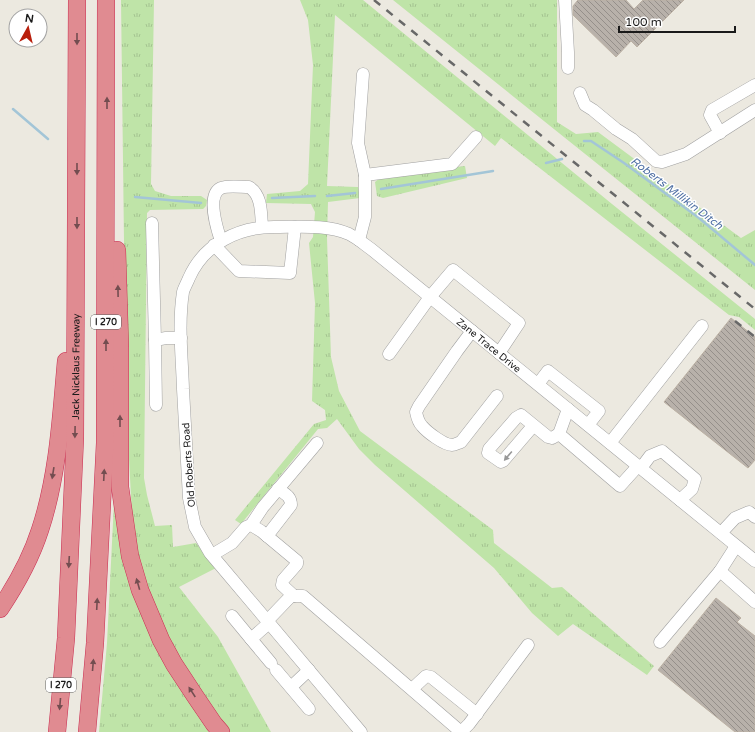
<svg xmlns="http://www.w3.org/2000/svg" width="755" height="732" font-family="'Varela Round',sans-serif">
<style>
.grass{fill:url(#grass-tufts)}
.lines{fill:none;stroke-linecap:round;stroke-linejoin:round}
.stream{stroke:#a3c5d7;stroke-width:2.5}
.building{fill:url(#building-back-hatch);stroke:#bcb1a4}
.minor-casing{stroke:#a1a1a1;stroke-width:13}
.highway-casing{stroke:#ca2d51;stroke-width:18}
.minor{stroke:#fff;stroke-width:12}
.highway{stroke:#e08b91;stroke-width:17}
.rail{stroke:#686868;stroke-width:2.5;stroke-dasharray:8 8;stroke-linecap:butt}
.oneway{fill:#734d50}
.oneway2{fill:#989898}
.labels{text-anchor:middle;stroke-width:3;stroke-linejoin:round;paint-order:stroke}
.shield{fill:#fff;stroke:#5f5f5f;stroke-width:1}
.shield-label{font-size:9px;font-weight:bold;fill:#1a1a1a}
.street-label{font-size:10px;fill:#1a1a1a;stroke:#fff}
.water-label{font-size:11px;font-style:italic;fill:#4e6fa3;stroke:#fff}
</style>
<defs>
<pattern id="grass-tufts" width="24" height="20" patternUnits="userSpaceOnUse"><rect width="24" height="20" fill="#bfe4a8"/><path d="M3 7l-1-3M5 7V3M7 7l1-3M15 17l-1-3M17 17v-4M19 17l1-3" fill="none" stroke="#a4c390"/></pattern>
<pattern id="building-back-hatch" width="6" height="6" patternUnits="userSpaceOnUse"><rect width="6" height="6" fill="#b8b1aa"/><path d="M-1 5l2 2M0 0l6 6M5-1l2 2" fill="none" stroke="#958f8a"/></pattern>
</defs>
<rect width="100%" height="100%" fill="#ece9e0"/>
<path class="grass" d="M121 0H154L151 184 155 191 171 196H201L207 200 206 206 203 209 150 210 147 213 144 478 147 495 155 526 172 525 173 547 196 543 216 568 179 587 218 637 271 732H227L184 666 158 621 138 562 132 515 126 403Z
M300 0H363L612 204 755 319V330L739 317 729 315 501 138 495 146 335 15 327 186 358 187 360 198 328 202 327 238 331 357 339 391 360 431 493 530 494 543 552 588 562 587 654 666 647 675 573 624 558 636 532 613 494 568 375 465 359 449 337 419 327 428 318 429 241 524 235 520 314 424 326 420 325 410 312 401 315 303 309 243 313 237 315 212 311 204 266 203 267 194 300 191 308 184 313 65 308 20Z
M393 0H557V122L576 134 598 132 741 238 755 230V290Z
M465 166 467 178 383 198 377 196 375 182 381 177Z
M114 502 180 683 209 732H99L107 643Z"/>
<g class="lines">
<path class="stream" d="M13 109 48 139
M584 141H591L624 163 699 218 755 265
M546 163 562 159
M381 189 493 171
M327 196 355 193
M135 197 201 203
M272 198 315 196"/>
</g>
<path class="building" d="M578 0H626L634 9 643 0H684L637 47 631 41 616 57 573 15V6Z
M731 318 755 337V460L748 468 664 402Z
M716 598 741 618 737 622 755 636V732H735L658 670Z"/>
<g class="lines">
<g class="minor-casing">
<g id="minor">
<path d="M565 0 568 52V68"/>
<path d="M363 74 358 143 365 175"/>
<path d="M580 93 585 105 593 110 616 129 632 139 656 161 662 162 686 154 755 110"/>
<path d="M720 133 710 115 712 110 755 85"/>
<path d="M152 223 155 340"/>
<path d="M359 240 365 217V175L452 164 476 137"/>
<path d="M221 241C217 229 206 195 221 188 228 185 241 187 249 187 262 195 261 213 262 227"/>
<path d="M214 245 239 271 290 273 295 227"/>
<path d="M472 331 457 351 419 406 416 412C417 417 418 422 422 426 427 432 444 445 452 445 454 445 458 443 461 442L497 396"/>
<path d="M389 354 430 297 453 270 519 323 499 353"/>
<path d="M538 384 548 371 599 411 588 425"/>
<path d="M156 405 155 340 166 338H181"/>
<path d="M568 409 559 434 620 486 638 466"/>
<path d="M533 426 503 461 501 462 488 453 489 449 516 418 521 415 548 437 552 438 559 434"/>
<path d="M610 443 702 326"/>
<path d="M641 468 650 456 662 451 695 479 692 489 680 500"/>
<path d="M251 525 263 507 317 443"/>
<path d="M721 533 735 518 749 512 755 517"/>
<path d="M267 536 291 505C291 496 285 494 278 489"/>
<path d="M736 546 720 571 755 602"/>
<path d="M212 555 232 543 246 527 251 525 261 531 297 561V564L283 580 282 585 294 596"/>
<path d="M232 616 251 639 269 623"/>
<path d="M267 621 291 596H303L461 732"/>
<path d="M251 639 271 663"/>
<path d="M660 642 720 571"/>
<path d="M276 670 309 709"/>
<path d="M291 687 309 670"/>
<path d="M412 689 426 676 431 677 477 714"/>
<path d="M462 731 469 724 528 645"/>
<path id="s1" d="M361 732 210 553 195 527 189 498C187 461 185 425 183 389 182 357 178 324 183 292 184 288 187 283 189 278 204 244 238 227 274 227 298 227 327 224 349 234 357 238 364 244 371 249L755 561"/>
</g>
</g>
<g class="highway-casing">
<g id="highway">
<path d="M117 250 120 347V487L130 556 140 590 161 640 174 664 195 696 214 724 221 732"/>
<path d="M0 609C16 585 31 558 40 530 58 476 61 417 66 361"/>
<path id="s2" d="M57 732 66 638 75 438 77 0"/>
<path d="M87 732 95 643 105 443 106 0"/>
</g>
</g>
<use href="#minor" class="minor"/>
<use href="#highway" class="highway"/>
<path class="rail" d="M374 0 755 309
M735 321 755 337"/>
</g>
<defs><path id="oneway-solid" d="M-6-.8H1V-3.2L6.5 0L1 3.2V.8H-6Z"/></defs>
<g class="oneway">
<use href="#oneway-solid" transform="translate(77 39) rotate(90)"/>
<use href="#oneway-solid" transform="translate(107 103) rotate(-90)"/>
<use href="#oneway-solid" transform="translate(77 169) rotate(90)"/>
<use href="#oneway-solid" transform="translate(77 223) rotate(90)"/>
<use href="#oneway-solid" transform="translate(118 291) rotate(-91)"/>
<use href="#oneway-solid" transform="translate(106 345) rotate(-90)"/>
<use href="#oneway-solid" transform="translate(120 421) rotate(-90)"/>
<use href="#oneway-solid" transform="translate(75 432) rotate(91)"/>
<use href="#oneway-solid" transform="translate(53 473) rotate(99)"/>
<use href="#oneway-solid" transform="translate(104 475) rotate(-87)"/>
<use href="#oneway-solid" transform="translate(69 562) rotate(93)"/>
<use href="#oneway-solid" transform="translate(138 584) rotate(-106)"/>
<use href="#oneway-solid" transform="translate(97 604) rotate(-87)"/>
<use href="#oneway-solid" transform="translate(93 665) rotate(-85)"/>
<use href="#oneway-solid" transform="translate(192 692) rotate(-123)"/>
<use href="#oneway-solid" transform="translate(60 704) rotate(95)"/>
</g>
<use class="oneway2" href="#oneway-solid" transform="translate(508 456) rotate(130)"/>
<g class="labels">
<g class="shield">
<rect x="91" y="315" width="30" height="14" rx="3"/>
<rect x="46" y="678" width="30" height="14" rx="3"/>
</g>
<g class="shield-label">
<text x="106" y="325">I 270</text>
<text x="61" y="688">I 270</text>
</g>
<g class="street-label">
<text dy="4" stroke="none"><textPath href="#s1" startOffset="875">Zane Trace Drive</textPath></text>
<text dy="4" stroke="none"><textPath href="#s2" startOffset="366">Jack Nicklaus Freeway</textPath></text>
<text transform="translate(188 465) rotate(-94)" y="4">Old Roberts Road</text>
</g>
<g class="water-label">
<text transform="translate(677 193) rotate(37)" y="4">Roberts Millikin Ditch</text>
</g>
</g>
<g transform="translate(28 28) rotate(8)"><circle r="19" fill="#ffffff" stroke="#a3a3a3"/>
<path d="M0-3L7 15L0 10L-7 15Z" fill="#b91f0c"/>
<text y="-6" font-size="11" font-weight="bold" text-anchor="middle" fill="#1a1a1a">N</text>
</g>
<path d="M619 26v6h116v-6" fill="none" stroke="#1a1a1a" stroke-width="2"/>
<text x="625" y="26" font-size="12" fill="#1a1a1a" stroke="#ffffff" stroke-width="3" paint-order="stroke">100 m</text>
</svg>
